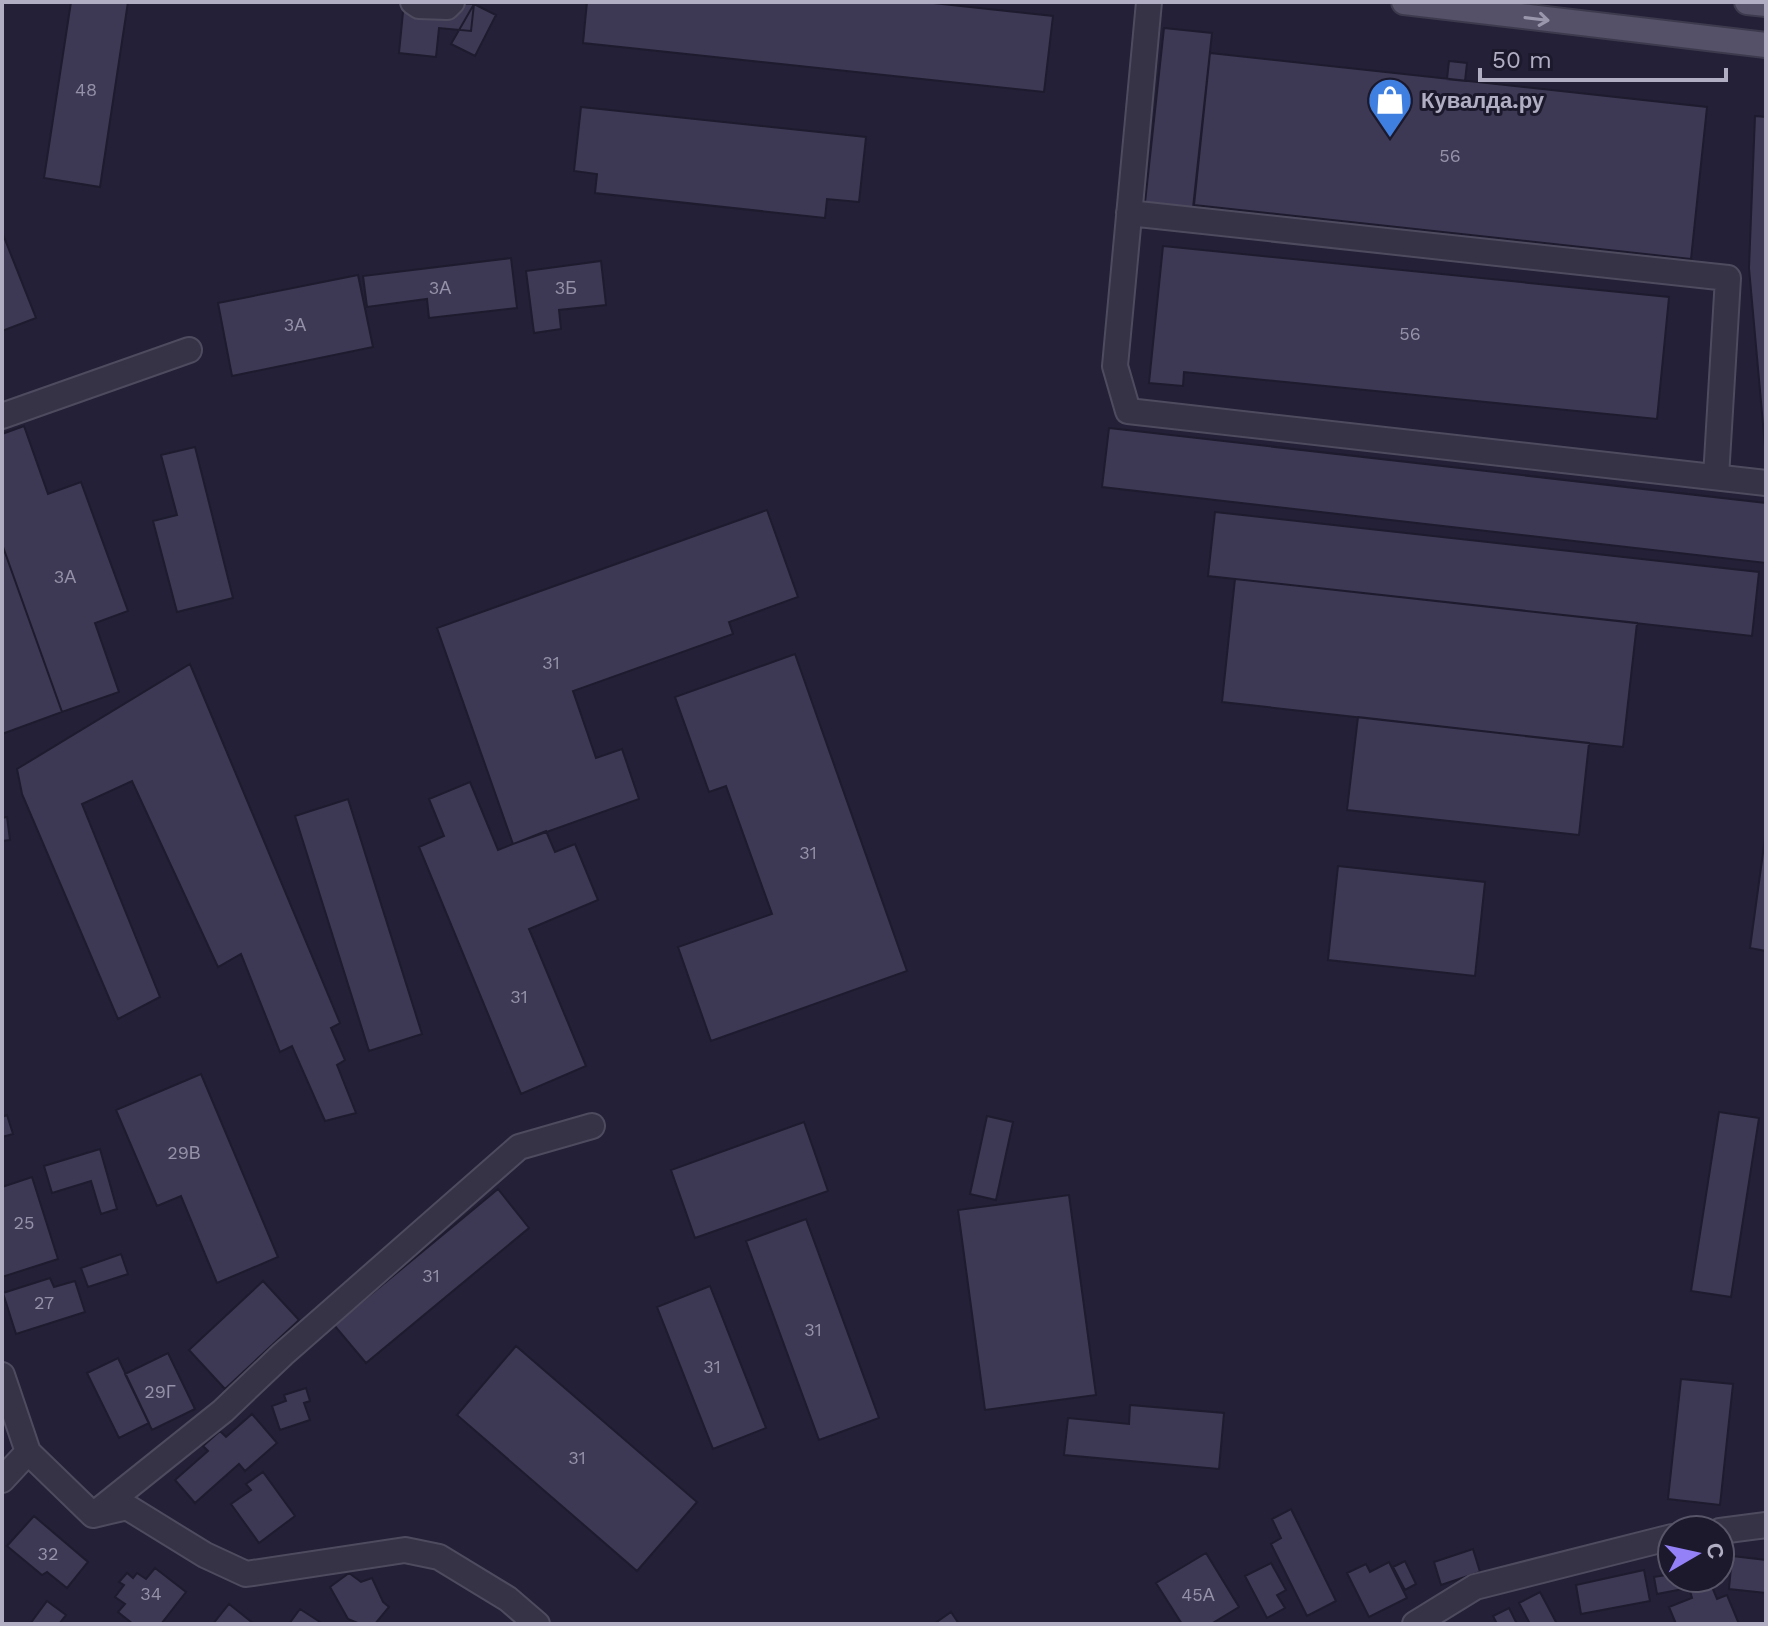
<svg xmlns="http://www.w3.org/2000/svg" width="1768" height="1626" font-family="'Work Sans',sans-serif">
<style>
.building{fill:#3d3955;stroke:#1e1b2e;stroke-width:2}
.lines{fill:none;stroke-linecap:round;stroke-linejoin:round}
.minor-casing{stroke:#4e4b5f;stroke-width:28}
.major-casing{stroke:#3d3a4e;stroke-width:28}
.minor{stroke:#363347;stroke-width:24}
.major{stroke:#545168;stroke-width:24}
.oneway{stroke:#9a97ad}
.labels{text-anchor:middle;stroke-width:6;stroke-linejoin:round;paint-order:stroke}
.number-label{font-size:18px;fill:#9491a8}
.poi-label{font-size:22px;font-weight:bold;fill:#b1aec4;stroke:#1c192c;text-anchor:start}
</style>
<rect width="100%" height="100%" fill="#232037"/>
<path class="building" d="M71 2H128L100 187 44 178Z
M404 2 474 4 471 31 439 28 436 57 399 53Z
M587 2H924L1053 16 1044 92 583 43Z
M474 4 496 15 475 56 451 44Z
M1164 28 1212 33 1192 217 1144 212Z
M1210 53 1707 107 1691 259 1194 205Z
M1449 61 1467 63 1465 81 1447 79Z
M581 107 866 137 859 202 827 199 825 218 595 193 597 174 574 171Z
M1755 116 1766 117 1765 446 1749 268Z
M2 232 36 318 2 331Z
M1163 246 1669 297 1657 419 1184 372 1183 386 1149 383Z
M511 258 517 308 429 318 427 299 367 307 363 276Z
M601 261 606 305 559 310 561 329 534 333 526 271Z
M358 275 373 347 232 376 218 303Z
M24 426 48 494 81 482 128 611 95 623 119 692 62 712 2 544V434Z
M1109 428 1766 503V563L1102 487Z
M195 447 233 598 177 612 153 521 177 515 161 455Z
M767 510 798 597 729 622 733 634 573 691 596 758 622 749 639 799 513 844 437 628Z
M1215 512 1759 572 1752 636 1208 576Z
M2 544 62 712 2 734Z
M1235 579 1637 623 1623 747 1222 702Z
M795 654 907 971 711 1041 678 947 772 914 726 786 709 792 675 697Z
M190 664 340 1023 331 1028 345 1060 337 1065 356 1113 325 1121 292 1046 280 1052 241 954 218 967 132 781 82 804 160 997 118 1019 22 794 17 769Z
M1358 717 1589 743 1579 835 1347 810Z
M470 782 498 850 546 831 555 852 575 844 598 900 529 929 586 1066 521 1094 419 847 444 836 429 799Z
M348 799 422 1034 369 1051 295 816Z
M7 817 10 840 2 841V818Z
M1766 831V951L1750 948Z
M1338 866 1485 882 1475 976 1328 960Z
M201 1074 278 1257 217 1283 181 1196 157 1206 116 1110Z
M1719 1112 1759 1118 1731 1297 1691 1291Z
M7 1115 13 1134 2 1137V1117Z
M987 1116 1013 1122 996 1200 970 1194Z
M804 1122 828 1191 695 1238 671 1170Z
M100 1149 117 1209 101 1214 91 1181 52 1193 44 1166Z
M32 1177 58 1259 2 1277V1187Z
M498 1189 529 1228 366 1363 334 1325Z
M1069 1195 1096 1395 985 1410 958 1210Z
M806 1219 879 1418 819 1440 746 1241Z
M121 1254 128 1274 88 1287 81 1268Z
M50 1278 54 1287 75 1281 85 1312 16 1334 3 1293Z
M263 1281 299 1320 225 1389 189 1350Z
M710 1286 766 1428 713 1449 657 1307Z
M516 1346 697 1502 637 1571 457 1415Z
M168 1353 195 1409 152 1430 125 1374Z
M118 1358 149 1423 119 1438 87 1373Z
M1681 1379 1733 1384 1720 1505 1668 1499Z
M306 1388 310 1401 304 1403 310 1420 280 1430 272 1406 286 1401 284 1395Z
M1130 1405 1224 1413 1219 1469 1064 1455 1068 1418 1129 1424Z
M252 1414 277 1443 245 1471 239 1464 195 1503 175 1480 208 1451 203 1446 220 1431 226 1437Z
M263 1472 295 1516 259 1543 231 1504 251 1490 246 1484Z
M1291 1509 1336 1601 1307 1616 1271 1544 1281 1538 1272 1519Z
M34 1516 88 1562 67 1588 47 1572 42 1575 7 1546Z
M1473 1549 1480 1572 1441 1585 1434 1562Z
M1206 1553 1239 1607 1211 1624H1182L1156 1583Z
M1732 1556 1766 1560V1593L1729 1589Z
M1405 1561 1416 1584 1405 1590 1393 1567Z
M1389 1562 1407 1598 1369 1617 1347 1573 1366 1564 1370 1572Z
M1271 1563 1286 1590 1277 1595 1285 1608 1267 1618 1245 1576Z
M155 1568 186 1592 161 1624H133L118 1612 125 1604 115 1597 124 1585 119 1582 127 1573 133 1578 137 1573 146 1579Z
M1644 1570 1650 1601 1581 1614 1576 1585Z
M349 1573 361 1582 372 1578 383 1602 389 1607 375 1624H360L348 1619 330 1587Z
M1672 1574V1578H1681L1683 1589 1657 1594 1654 1577Z
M1710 1582 1717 1599 1727 1595 1739 1624H1676L1669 1607 1692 1598 1690 1591Z
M1540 1592 1557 1624H1530L1519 1603Z
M47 1601 66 1615 59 1624H30Z
M229 1604 254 1624H213Z
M1509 1608 1517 1624H1497L1493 1616Z
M300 1609 323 1624H289Z
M951 1612 959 1624H934Z"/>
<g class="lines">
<g class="minor-casing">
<path id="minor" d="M413 2 419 6 447 7 452 2
M1149 2 1115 366 1128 411 1766 483
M1129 213 1728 278 1716 477
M2 416 189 350
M2 1375 28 1452 93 1515 127 1507 205 1555 246 1574 405 1550 439 1557 508 1599 537 1624
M2 1480 28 1452
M98 1511 223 1411 283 1354 519 1147 592 1126
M1720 1531 1766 1525
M1415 1624 1475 1587 1672 1537"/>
</g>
<g class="major-casing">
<path id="major" d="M1404 2 1766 45
M1747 2 1766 4"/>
</g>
<use href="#minor" class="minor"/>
<use href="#major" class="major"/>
</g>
<defs><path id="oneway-shaft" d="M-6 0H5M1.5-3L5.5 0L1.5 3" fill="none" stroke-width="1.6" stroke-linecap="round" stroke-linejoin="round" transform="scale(2)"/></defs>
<use class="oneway" href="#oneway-shaft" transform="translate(1537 19) rotate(7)"/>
<defs>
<g id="shop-pin" transform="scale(2.3)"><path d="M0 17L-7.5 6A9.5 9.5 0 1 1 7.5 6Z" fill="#3f7fe0" stroke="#1c192c"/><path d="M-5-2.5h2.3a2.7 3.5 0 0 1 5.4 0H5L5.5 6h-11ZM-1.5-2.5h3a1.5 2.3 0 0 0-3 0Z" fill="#fff"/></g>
</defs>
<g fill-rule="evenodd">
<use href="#shop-pin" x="1390" y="100"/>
</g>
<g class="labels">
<g class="number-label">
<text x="86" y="96">48</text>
<text x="1450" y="162">56</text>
<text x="440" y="294">3А</text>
<text x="566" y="294">3Б</text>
<text x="295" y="331">3А</text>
<text x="1410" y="340">56</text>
<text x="65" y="583">3А</text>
<text x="551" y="669">31</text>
<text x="808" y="859">31</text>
<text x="519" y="1003">31</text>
<text x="184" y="1159">29В</text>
<text x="24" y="1229">25</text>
<text x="431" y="1282">31</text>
<text x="44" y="1309">27</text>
<text x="813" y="1336">31</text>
<text x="712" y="1373">31</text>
<text x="160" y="1398">29Г</text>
<text x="577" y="1464">31</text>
<text x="48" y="1560">32</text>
<text x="151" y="1600">34</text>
<text x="1198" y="1601">45А</text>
</g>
<g class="poi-label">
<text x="1421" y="108">Кувалда.ру</text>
</g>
</g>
<rect width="1768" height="1626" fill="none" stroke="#b1aec4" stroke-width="8"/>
<g transform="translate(1696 1554) rotate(81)"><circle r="38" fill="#1c192c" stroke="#585569" stroke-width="2"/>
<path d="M0-6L14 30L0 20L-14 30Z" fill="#9480f7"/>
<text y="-12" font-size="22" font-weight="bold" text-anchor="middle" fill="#b1aec4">С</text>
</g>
<path d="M1480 68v12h246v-12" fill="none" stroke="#b1aec4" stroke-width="4"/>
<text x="1492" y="68" font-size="24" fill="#b1aec4" stroke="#1c192c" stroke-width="6" paint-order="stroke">50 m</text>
</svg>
